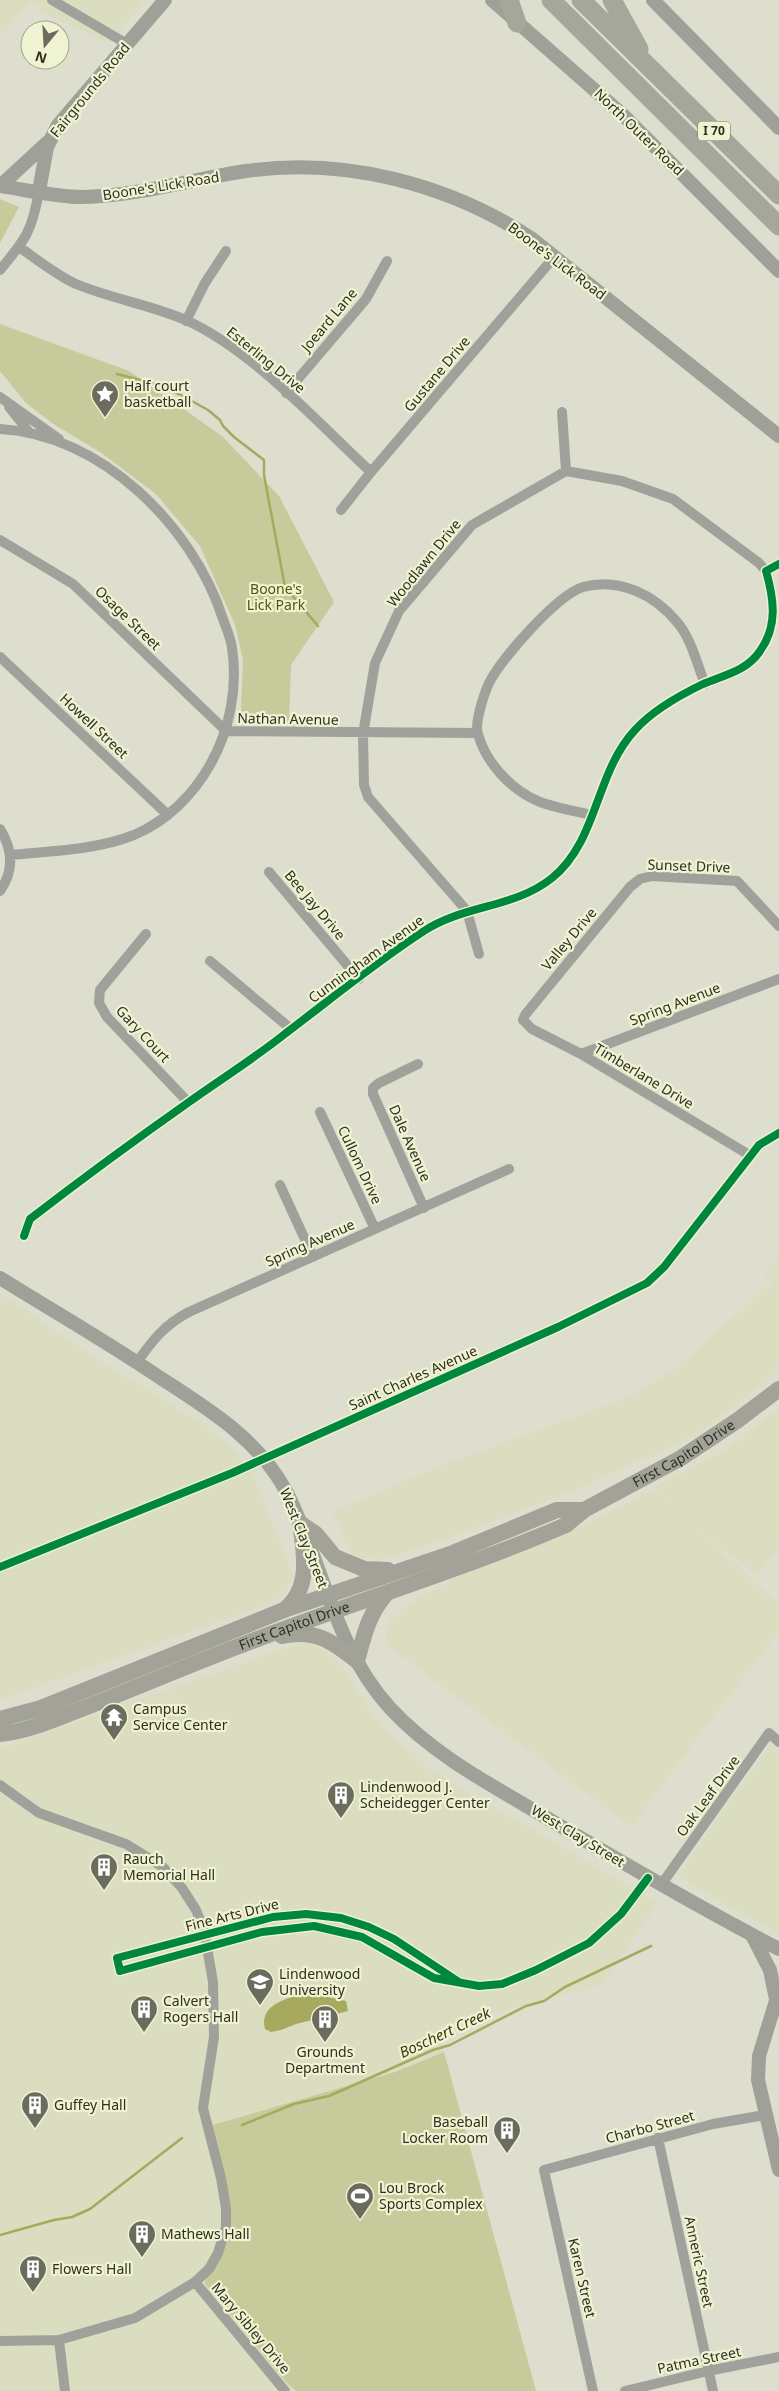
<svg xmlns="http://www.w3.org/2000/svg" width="779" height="2391" font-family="'Noto Sans',sans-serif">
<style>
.built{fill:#dbddc0}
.green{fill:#c7ca9a}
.water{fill:#a6a95e}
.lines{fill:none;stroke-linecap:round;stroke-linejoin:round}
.stream{stroke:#a6a95e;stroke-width:2.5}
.street{stroke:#a1a19b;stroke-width:10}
.secondary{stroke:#9fa097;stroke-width:14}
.primary{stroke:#a2a298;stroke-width:16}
.highway{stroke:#a6a79b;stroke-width:19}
.cycleway-casing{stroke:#f0f3d2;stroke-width:11}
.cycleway{stroke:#00873e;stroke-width:8}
.labels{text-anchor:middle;stroke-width:4.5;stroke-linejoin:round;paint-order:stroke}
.shield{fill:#f0f3d2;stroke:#686a57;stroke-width:1}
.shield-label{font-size:12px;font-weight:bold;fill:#2e2f22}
.street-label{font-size:14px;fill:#2e2f22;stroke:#f0f3d2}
.poi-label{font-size:14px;fill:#2e2f22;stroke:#f0f3d2;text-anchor:start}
.park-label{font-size:14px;fill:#525509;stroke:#f0f3d2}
.water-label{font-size:15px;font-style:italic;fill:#383a11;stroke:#f0f3d2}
</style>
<rect width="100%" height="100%" fill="#dddecd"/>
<path class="built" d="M0 0H146L109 43 51 17 30 2 0 36Z
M779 1257V1368L764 1383 699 1433 573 1491 475 1528 386 1559 354 1558 332 1512 447 1463 627 1398 676 1368 772 1282 764 1273Z
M0 1293 107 1365 205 1425 237 1453 255 1480 294 1577 283 1595 265 1605 0 1700Z
M779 1409V1548L757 1575 696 1529 779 1604V1631L656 1793 633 1828 385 1644 388 1621 413 1601 485 1563 584 1525 655 1488 674 1507 655 1487 725 1450Z
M309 1640 340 1663 381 1727 431 1770 658 1903 602 1985 437 2027 536 2391H0V1748Z
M771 1744 779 1750V1934L688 1883 678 1875Z"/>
<path class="green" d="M0 199 19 207 0 243Z
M0 324 129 371 222 436 279 496 334 602 291 665 289 722H250L241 710 243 660 235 625 200 546 156 494 103 454 52 423 26 403 0 371Z
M444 2052 536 2391H296L286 2382 205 2284V2278C243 2230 229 2209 218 2155 216 2145 213 2135 213 2125L395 2072Z"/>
<path class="water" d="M294 1996H324L346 2001 348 2011 296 2024 281 2030 271 2032 265 2029C260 2008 278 2002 294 1996Z"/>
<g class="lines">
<path class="stream" d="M117 374 152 383 181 395 208 410 220 420 223 426 234 437 264 460V475L285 587 318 626
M242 2125 294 2104 329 2096 433 2050 450 2045 526 2006 544 2001 565 1987 651 1946
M0 2235 54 2220 72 2217 90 2209 182 2138"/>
<path class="street" d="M52 0 127 44
M19 247C38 260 56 275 76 284 112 299 152 305 188 321 254 352 317 422 371 472
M0 270C26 239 32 231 39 191
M186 321 205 283 226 251
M286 393 366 299 387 261
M0 397 59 439
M9 407 29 432
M562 412 566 471
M0 429C101 434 193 526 223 619 226 628 231 638 232 648 238 687 230 730 210 765 193 795 167 821 134 835 96 850 52 851 11 855
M341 510 371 472 555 256
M0 540 73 584 226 731
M0 657 168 815
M226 731 477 733
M591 815C575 811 556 808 540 802 512 791 486 763 478 734 474 724 484 694 489 683 501 659 557 595 583 587 619 577 655 595 677 622 691 638 697 664 705 684
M0 829C13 850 14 871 0 891
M269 872 359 979
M146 934 100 990 99 1003 107 1017 188 1102
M479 954 467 911 368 797 364 785 363 734 375 663 399 611 472 525 566 471 622 481 673 499 759 563 766 571
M210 961 291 1029
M581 1054 779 979
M418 1064 379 1083 373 1088V1094L424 1208
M320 1112 375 1229
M751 1156 581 1054 532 1029 523 1020 525 1015 630 887 640 879 652 876 737 881 779 926
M280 1185 313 1257
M24 1236 30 1219C82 1179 135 1140 189 1102 221 1079 255 1058 286 1033 331 999 376 962 424 931 463 905 515 908 552 878 598 841 595 773 635 730 653 710 678 696 703 684 724 675 747 671 760 651 778 626 774 599 766 571L779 564
M137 1362C153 1340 164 1325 189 1312L509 1169
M0 1567 232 1473 558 1327 647 1283 664 1267 759 1145 779 1133
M0 1785 39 1813 126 1844 163 1867 182 1888 196 1910 204 1930 213 1982 214 2037 203 2108 221 2178 226 2208V2227L218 2253 209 2269 195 2282 135 2318 59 2340 0 2341
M661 1885 769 1733 779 1742
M459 1982 394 1939 369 1927 341 1918 306 1914 273 1917 117 1958 120 1971 262 1932 314 1926 362 1937 434 1978 479 1986 502 1984 536 1970 589 1943 621 1914 648 1878
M658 2138 713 2391
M195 2282 285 2391
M59 2340 65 2391
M593 2391 544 2170 713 2124 765 2115
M625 2391 708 2371 779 2357"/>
<path class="secondary" d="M492 0 623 115 779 271
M653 0 779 128
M0 186C27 190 56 197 82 197 138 196 192 179 246 171 345 157 448 184 531 238L779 436
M0 186 49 141
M39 191 47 147 58 125 165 0
M0 1278C53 1311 107 1342 159 1377 208 1409 259 1439 287 1493 323 1564 335 1648 390 1708 433 1755 493 1786 547 1818 623 1863 700 1908 779 1949
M752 1935 770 1970 776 1999
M779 1991 759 2056 758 2080 779 2170"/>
<g class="primary">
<path d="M300 1523 316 1534 335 1557 364 1569 388 1570"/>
<path d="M284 1610C312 1588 304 1552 300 1523"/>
<path d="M282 1636C315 1629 332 1641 357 1661 364 1635 369 1612 388 1592"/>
<path d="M0 1719 41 1708 284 1610 453 1553 557 1510H584"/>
<path id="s1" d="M0 1734C26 1732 55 1719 79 1710 136 1688 191 1664 247 1643 353 1602 462 1570 566 1525L584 1510 681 1458 738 1420 779 1389"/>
</g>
<path class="highway" d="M509 0 517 23
M551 0 779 226
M581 0 779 195
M612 0 639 49"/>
<g class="cycleway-casing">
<path id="cycleway" d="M24 1236 30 1219C82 1179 135 1140 189 1102 221 1079 255 1058 286 1033 331 999 376 962 424 931 463 905 515 908 552 878 598 841 595 773 635 730 653 710 678 696 703 684 724 675 747 671 760 651 778 626 774 599 766 571L779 564
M0 1567 232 1473 558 1327 647 1283 664 1267 759 1145 779 1133
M459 1982 394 1939 369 1927 341 1918 306 1914 273 1917 117 1958 120 1971 262 1932 314 1926 362 1937 434 1978 479 1986 502 1984 536 1970 589 1943 621 1914 648 1878"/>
</g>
<use href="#cycleway" class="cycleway"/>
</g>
<defs>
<g id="sight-pin" transform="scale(1.4375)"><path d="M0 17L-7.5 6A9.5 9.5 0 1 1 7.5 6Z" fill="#6b6c5e" stroke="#f0f3d2"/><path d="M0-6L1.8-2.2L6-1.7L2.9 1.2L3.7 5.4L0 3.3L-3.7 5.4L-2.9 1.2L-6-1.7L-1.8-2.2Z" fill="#fff"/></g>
<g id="temple-pin" transform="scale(1.4375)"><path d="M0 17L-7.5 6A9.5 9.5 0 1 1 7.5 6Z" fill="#6b6c5e" stroke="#f0f3d2"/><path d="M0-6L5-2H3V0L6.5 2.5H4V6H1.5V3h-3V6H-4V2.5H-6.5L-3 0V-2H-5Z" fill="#fff"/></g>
<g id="building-pin" transform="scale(1.4375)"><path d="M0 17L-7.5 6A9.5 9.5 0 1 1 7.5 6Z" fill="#6b6c5e" stroke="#f0f3d2"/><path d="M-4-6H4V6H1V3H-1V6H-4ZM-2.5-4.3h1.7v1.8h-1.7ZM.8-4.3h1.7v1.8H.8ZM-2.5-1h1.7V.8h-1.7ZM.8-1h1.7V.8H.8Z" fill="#fff"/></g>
<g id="university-pin" transform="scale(1.4375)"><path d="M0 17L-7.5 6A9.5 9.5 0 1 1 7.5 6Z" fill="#6b6c5e" stroke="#f0f3d2"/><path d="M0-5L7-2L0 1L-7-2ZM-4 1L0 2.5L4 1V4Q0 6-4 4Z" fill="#fff"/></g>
<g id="stadium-pin" transform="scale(1.4375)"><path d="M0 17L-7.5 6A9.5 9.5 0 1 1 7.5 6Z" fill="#6b6c5e" stroke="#f0f3d2"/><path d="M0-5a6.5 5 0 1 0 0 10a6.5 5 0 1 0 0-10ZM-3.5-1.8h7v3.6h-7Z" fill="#fff"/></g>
</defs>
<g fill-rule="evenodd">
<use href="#sight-pin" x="105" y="394"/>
<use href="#temple-pin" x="114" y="1717"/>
<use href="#building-pin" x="341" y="1795"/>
<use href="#building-pin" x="104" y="1867"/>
<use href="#university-pin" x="260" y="1982"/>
<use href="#building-pin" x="144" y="2009"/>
<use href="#building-pin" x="325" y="2019"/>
<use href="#building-pin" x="35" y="2105"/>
<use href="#building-pin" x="507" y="2130"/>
<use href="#stadium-pin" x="360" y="2196"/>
<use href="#building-pin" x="142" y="2234"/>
<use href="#building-pin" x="33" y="2269"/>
</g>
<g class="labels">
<rect class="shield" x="698" y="121.5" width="32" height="19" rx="4"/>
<g class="shield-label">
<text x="714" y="135">I 70</text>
</g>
<g class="street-label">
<text transform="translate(90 90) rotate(-51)" y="5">Fairgrounds Road</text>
<text transform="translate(639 132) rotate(44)" y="5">North Outer Road</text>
<text transform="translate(161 186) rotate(-9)" y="5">Boone's Lick Road</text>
<text transform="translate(557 261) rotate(37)" y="5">Boone's Lick Road</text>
<text transform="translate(329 320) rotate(-50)" y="5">Joeard Lane</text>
<text transform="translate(266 360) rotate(39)" y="5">Esterling Drive</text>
<text transform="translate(437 374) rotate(-50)" y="5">Gustane Drive</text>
<text transform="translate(424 563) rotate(-51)" y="5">Woodlawn Drive</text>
<text transform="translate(128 618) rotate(44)" y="5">Osage Street</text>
<text transform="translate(288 719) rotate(1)" y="5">Nathan Avenue</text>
<text transform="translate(94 726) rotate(43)" y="5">Howell Street</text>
<text transform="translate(689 866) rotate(2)" y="5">Sunset Drive</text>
<text transform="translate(315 905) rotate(50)" y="5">Bee Jay Drive</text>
<text transform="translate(569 939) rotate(-50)" y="5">Valley Drive</text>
<text transform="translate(366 959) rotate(-36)" y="5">Cunningham Avenue</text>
<text transform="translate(675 1004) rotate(-21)" y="5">Spring Avenue</text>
<text transform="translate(143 1034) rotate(47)" y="5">Gary Court</text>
<text transform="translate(644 1076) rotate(31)" y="5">Timberlane Drive</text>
<text transform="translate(410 1143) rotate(66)" y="5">Dale Avenue</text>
<text transform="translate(360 1165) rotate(65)" y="5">Cullom Drive</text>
<text transform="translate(310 1243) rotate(-24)" y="5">Spring Avenue</text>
<text transform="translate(413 1378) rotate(-24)" y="5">Saint Charles Avenue</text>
<text dy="5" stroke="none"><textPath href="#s1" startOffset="742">First Capitol Drive</textPath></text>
<text transform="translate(304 1538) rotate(68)" y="5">West Clay Street</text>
<text dy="5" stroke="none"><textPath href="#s1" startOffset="314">First Capitol Drive</textPath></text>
<text transform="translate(708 1796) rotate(-54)" y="5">Oak Leaf Drive</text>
<text transform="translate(578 1836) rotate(31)" y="5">West Clay Street</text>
<text transform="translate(232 1915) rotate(-14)" y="5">Fine Arts Drive</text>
<text transform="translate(650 2127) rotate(-15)" y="5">Charbo Street</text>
<text transform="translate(699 2262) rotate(78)" y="5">Anneric Street</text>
<text transform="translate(582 2278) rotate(77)" y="5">Karen Street</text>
<text transform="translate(251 2328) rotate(50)" y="5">Mary Sibley Drive</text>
<text transform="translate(699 2360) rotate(-12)" y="5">Patma Street</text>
</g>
<g class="poi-label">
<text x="124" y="391">Half court<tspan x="124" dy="16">basketball</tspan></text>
<text x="133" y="1714">Campus<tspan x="133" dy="16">Service Center</tspan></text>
<text x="360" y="1792">Lindenwood J.<tspan x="360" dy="16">Scheidegger Center</tspan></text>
<text x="123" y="1864">Rauch<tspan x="123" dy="16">Memorial Hall</tspan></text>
<text x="279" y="1979">Lindenwood<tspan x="279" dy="16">University</tspan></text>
<text x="163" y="2006">Calvert<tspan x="163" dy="16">Rogers Hall</tspan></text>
<text x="325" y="2057" text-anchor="middle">Grounds<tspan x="325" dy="16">Department</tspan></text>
<text x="54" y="2110">Guffey Hall</text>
<text x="488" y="2127" text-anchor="end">Baseball<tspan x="488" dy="16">Locker Room</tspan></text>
<text x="379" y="2193">Lou Brock<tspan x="379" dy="16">Sports Complex</tspan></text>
<text x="161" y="2239">Mathews Hall</text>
<text x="52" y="2274">Flowers Hall</text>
</g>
<g class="park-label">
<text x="276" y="594">Boone's<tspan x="276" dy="16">Lick Park</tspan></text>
</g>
<g class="water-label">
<text transform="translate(445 2033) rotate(-25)" y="5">Boschert Creek</text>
</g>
</g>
<g transform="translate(45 45) rotate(198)"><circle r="24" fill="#f0f3d2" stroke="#a2a58c"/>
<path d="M0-4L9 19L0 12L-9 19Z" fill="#6b6c5e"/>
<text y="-8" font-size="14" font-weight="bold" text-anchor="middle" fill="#2e2f22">N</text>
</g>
</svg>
